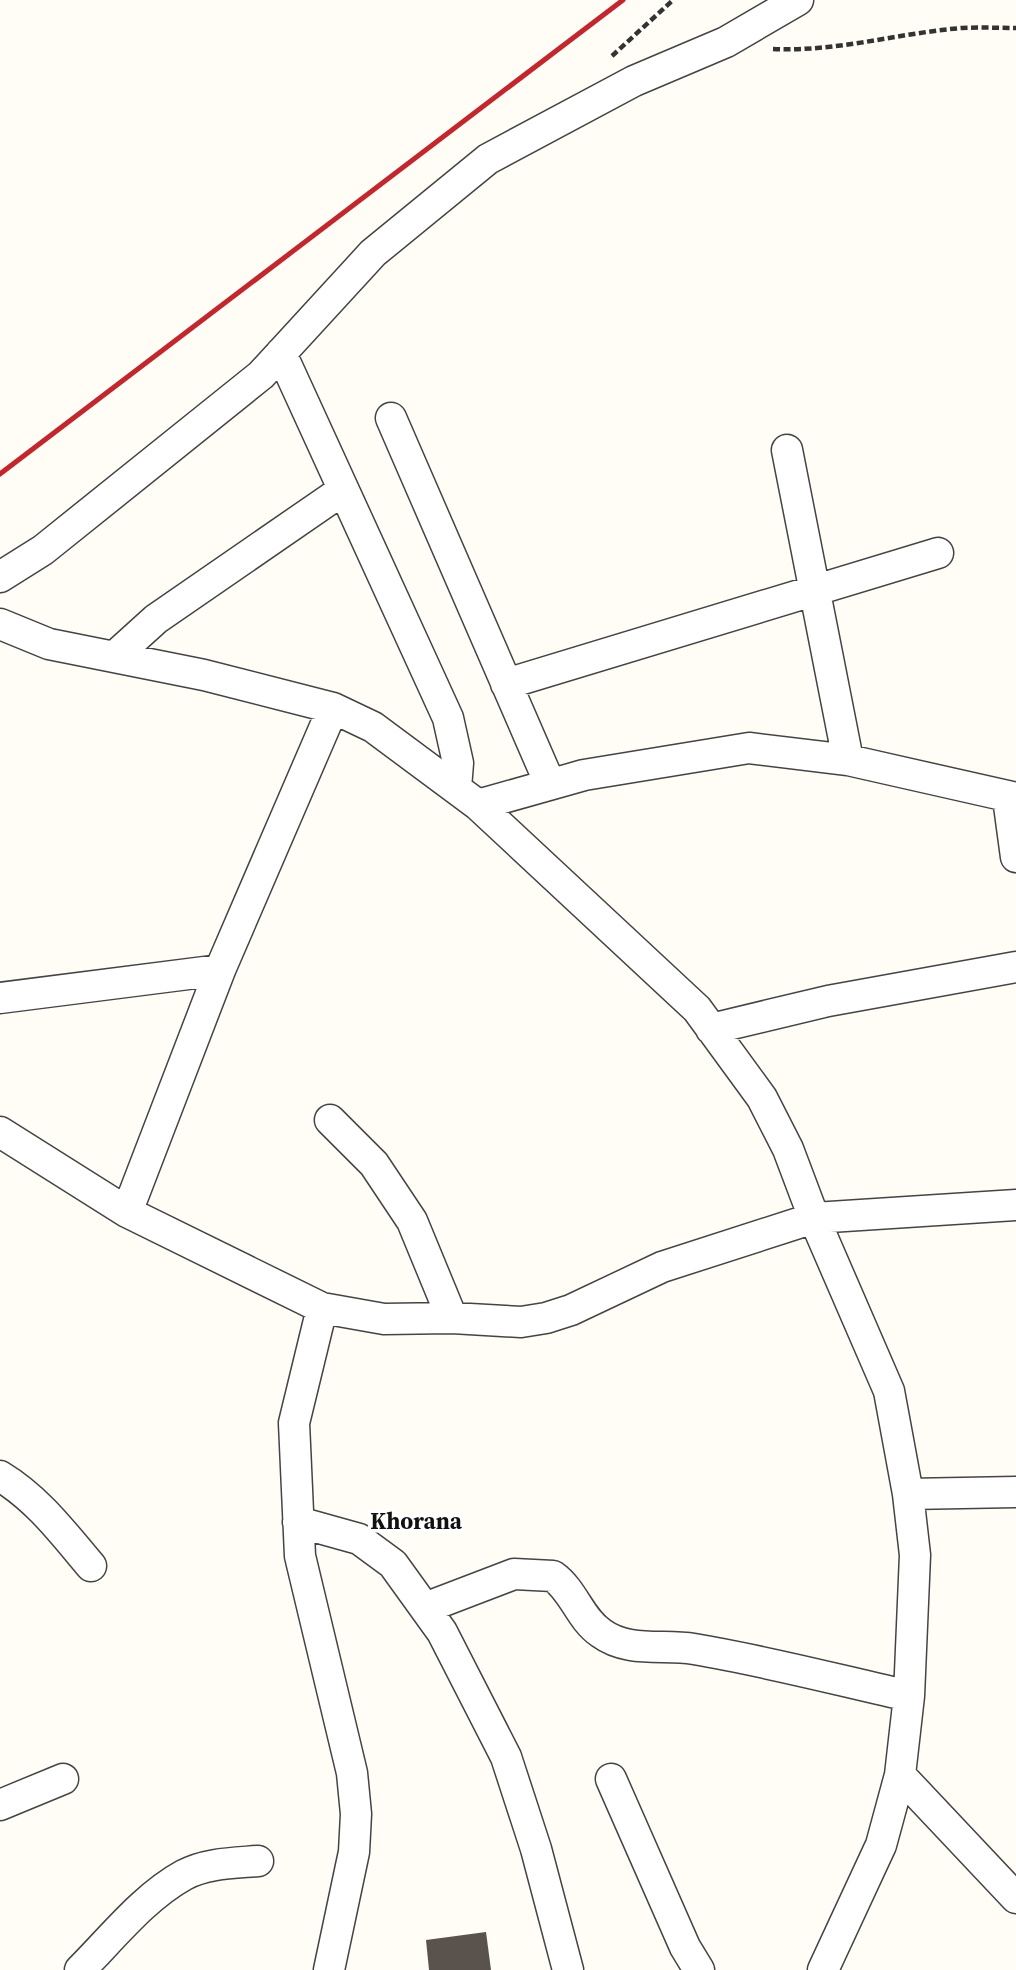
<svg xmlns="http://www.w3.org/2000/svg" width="1016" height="1970" font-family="'Source Serif 4',serif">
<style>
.building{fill:#5a524d}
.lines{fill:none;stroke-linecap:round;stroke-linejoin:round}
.minor-casing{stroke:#444;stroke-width:33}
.path{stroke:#333;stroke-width:4.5;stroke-dasharray:7 3.5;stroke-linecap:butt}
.minor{stroke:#fff;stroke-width:30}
.rail{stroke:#c4262e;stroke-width:5}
.labels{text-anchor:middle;stroke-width:7;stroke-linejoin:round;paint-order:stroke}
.quarter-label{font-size:23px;font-weight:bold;fill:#111;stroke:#fff}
</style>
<rect width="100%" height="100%" fill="#fffdf5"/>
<path class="building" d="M486 1932 491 1970H429L426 1940Z"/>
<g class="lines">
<g class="minor-casing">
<path id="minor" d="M281 353 448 718 458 763 456 788
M391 418 550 784
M787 450 848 760
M0 577 43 550 261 375 373 253 488 159 634 81 726 42 798 0
M0 624 49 644 204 675 333 708 373 727 478 805 697 1009 762 1098 788 1149 814 1218 889 1391 908 1494 915 1555 909 1696 900 1775 881 1845 823 1970
M114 657 156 619 343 490
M506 684 938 553
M1008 798 1016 857
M478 805 584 775 749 748 848 760 1016 798
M0 998 220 970
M711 1029 828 1001 1016 967
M330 1120 374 1164 412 1221 452 1318
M0 1132 127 1212 322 1308 384 1319 452 1318 521 1322 546 1318 571 1310 662 1267 814 1218 1016 1205
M127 1212 220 970 333 708
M322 1308 294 1423 300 1556 352 1773 356 1814 354 1852 329 1970
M0 1476C38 1499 63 1533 91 1566
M908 1494 1016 1492
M298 1522 359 1539 393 1564 442 1632 506 1757 536 1849 568 1970
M425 1608 514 1574 553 1576C574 1591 580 1619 601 1633 628 1653 663 1644 694 1649 766 1661 838 1680 909 1696
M900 1775 1016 1898
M611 1779 685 1947 699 1970
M0 1805 63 1779
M80 1970C112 1938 144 1897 184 1875 206 1863 234 1863 258 1861"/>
</g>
<path class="path" d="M773 49C838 52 898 33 962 28 980 27 998 28 1016 28
M612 56 673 0"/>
<use href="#minor" class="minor"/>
<path class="rail" d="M0 474 623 0"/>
</g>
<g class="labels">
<g class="quarter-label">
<text x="416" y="1529">Khorana</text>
</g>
</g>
</svg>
